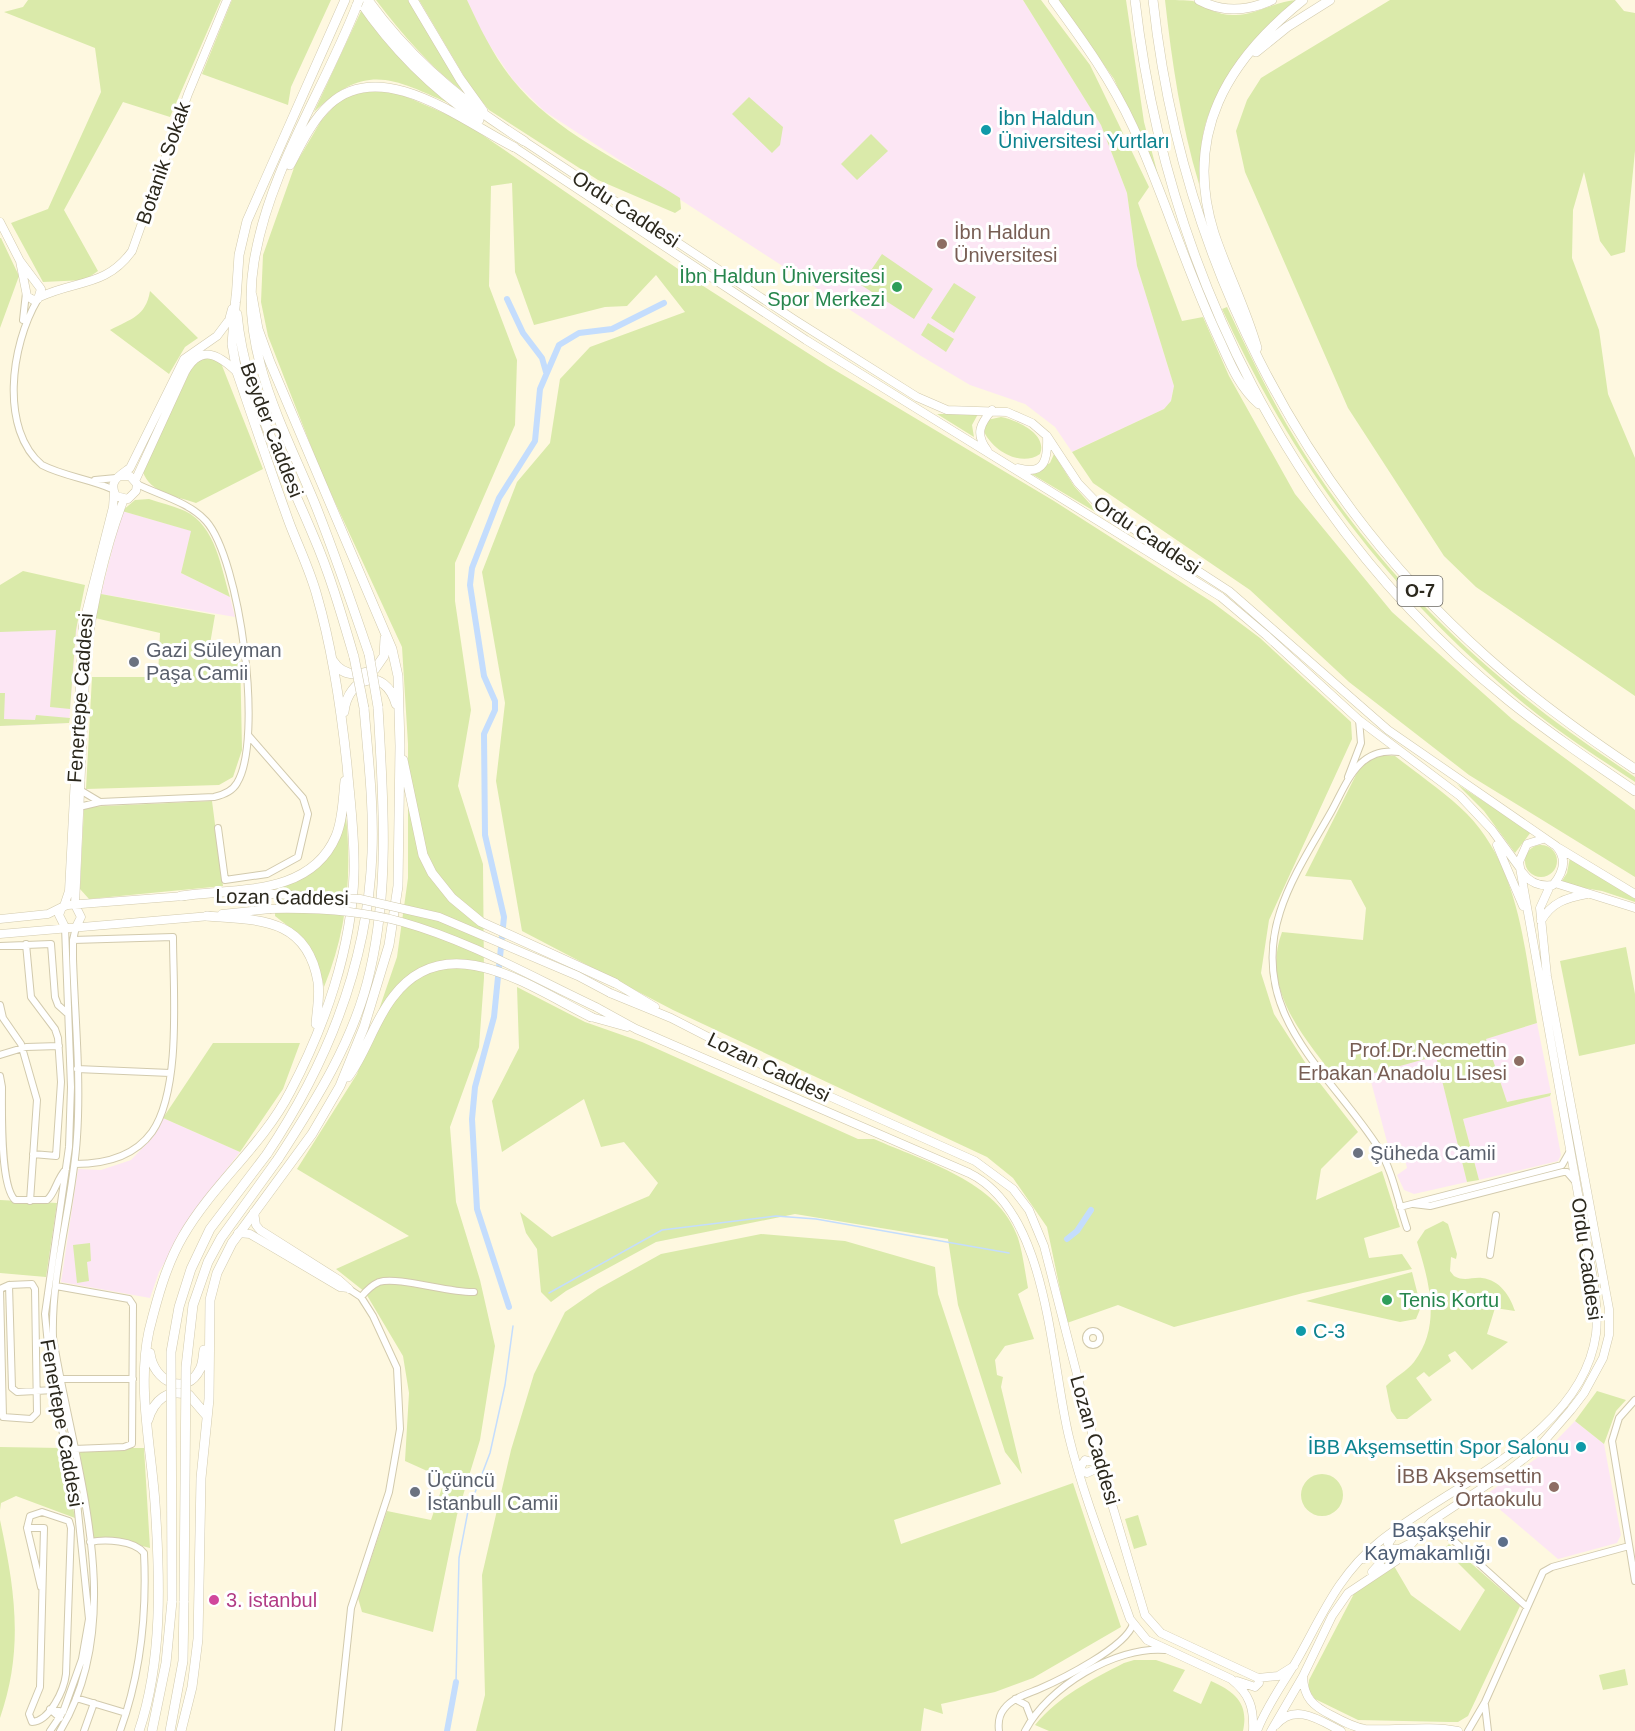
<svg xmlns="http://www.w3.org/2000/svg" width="1635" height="1731" font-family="Helvetica,sans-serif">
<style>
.education{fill:#fce6f4}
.green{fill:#daeaaa}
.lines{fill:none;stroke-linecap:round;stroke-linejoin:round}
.stream{stroke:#c4ddfd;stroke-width:1.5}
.canal{stroke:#c4ddfd;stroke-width:6}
.minor-casing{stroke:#d2caad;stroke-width:8}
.major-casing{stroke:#d2caad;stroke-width:9}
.highway-casing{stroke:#d2caad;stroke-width:10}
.minor{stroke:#fff;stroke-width:6}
.major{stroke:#fff;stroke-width:8}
.highway{stroke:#fff;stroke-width:9}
.major-bridge-casing{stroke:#d2caad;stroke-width:9;stroke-linecap:butt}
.highway-bridge-casing{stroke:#d2caad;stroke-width:10;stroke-linecap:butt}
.major-bridge{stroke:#fff;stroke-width:8}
.highway-bridge{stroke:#fff;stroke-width:9}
.culture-dot{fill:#0f9aa8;stroke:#fff;stroke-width:2}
.education-dot{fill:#8d6e63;stroke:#fff;stroke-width:2}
.leisure-dot{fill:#2e9e5b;stroke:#fff;stroke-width:2}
.worship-dot{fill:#6b7280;stroke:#fff;stroke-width:2}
.service-dot{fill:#5c6f8a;stroke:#fff;stroke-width:2}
.hotel-dot{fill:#d1479c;stroke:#fff;stroke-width:2}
.labels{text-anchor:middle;stroke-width:6;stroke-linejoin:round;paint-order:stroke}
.shield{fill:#fff;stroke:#6b6861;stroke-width:1.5}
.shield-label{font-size:18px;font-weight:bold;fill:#2b281d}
.culture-label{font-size:20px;fill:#0d838f;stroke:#fff;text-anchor:start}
.street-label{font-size:20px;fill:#2b281d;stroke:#fff}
.education-label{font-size:20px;fill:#785e54;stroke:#fff;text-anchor:end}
.leisure-label{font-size:20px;fill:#27864d;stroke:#fff;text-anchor:end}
.worship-label{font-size:20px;fill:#5b616d;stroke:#fff;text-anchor:start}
.service-label{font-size:20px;fill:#4e5e75;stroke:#fff;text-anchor:end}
.hotel-label{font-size:20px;fill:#b23c85;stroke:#fff;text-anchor:start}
</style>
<rect width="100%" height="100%" fill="#fef8e0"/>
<path class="education" d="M467 0H1023L1101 125 1127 193 1137 266 1174 386 1171 401 1164 409 1072 452 1055 427 1025 404 970 385 921 356 544 111 513 80 484 37Z
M122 511 192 531 181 573 230 597 235 617 101 594Z
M78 616 69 723 0 726V619Z
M1537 1023 1551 1093 1507 1102 1485 1039Z
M1436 1055 1467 1182 1414 1194 1404 1190 1397 1175 1407 1168 1401 1144 1393 1147 1391 1157 1369 1074Z
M1550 1096 1561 1155 1558 1161 1479 1180 1463 1119Z
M163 1118 240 1152 198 1206 176 1243 159 1272 150 1298 61 1282 78 1169 101 1170 131 1160 153 1137Z
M1575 1421 1604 1444 1621 1535 1617 1543 1558 1559 1484 1496 1545 1452Z"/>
<path class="green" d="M28 0H221L170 117 123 102 64 210 98 271 85 280 43 282 11 223 48 209 101 92 95 48 4 12 23 7Z
M232 0H331L291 87 288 105 202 74Z
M376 0H409L467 95C431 67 403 36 376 0Z
M419 0H467C480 28 493 55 512 79 555 133 624 162 680 198L681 209 675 213 598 180 489 110 471 88Z
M1023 0H1041L1090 65 1149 187 1138 203 1182 321 1203 317 1229 376 1295 494 1392 612 1512 719 1635 810V877L1469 775 1349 682 1250 590 1093 483 1072 452 1164 409 1171 401 1174 386 1137 266 1127 193 1101 125Z
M1058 0H1126L1144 122 1158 175 1114 79Z
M1165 0C1173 0 1186 0 1193 1 1207 8 1218 16 1236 15 1259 14 1277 0 1299 0 1268 35 1225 71 1208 116 1200 137 1200 162 1199 184 1181 124 1172 63 1165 0Z
M1390 0H1615L1624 11 1635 13V151L1625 252 1611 256 1600 241 1584 172 1573 210 1572 258 1599 330 1608 394 1635 458V696L1476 587 1444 556 1348 408 1245 172 1236 131 1247 100 1261 78Z
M362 9 455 106C395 80 368 60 314 112Z
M376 89 400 94 462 121 700 284 828 366 1054 501 1212 602 1260 638 1351 722 1352 739 1269 920 1261 973 1274 1014 1312 1073 1358 1132 1321 1169 1316 1200 1382 1171 1400 1227 1364 1238 1369 1258 1402 1254 1412 1269 1303 1293 1174 1327 1118 1305 1067 1323 1047 1227 1013 1178 987 1157 673 1010 522 931 496 781 505 703 482 572 517 482 550 443 560 379 590 347 685 312 656 275 627 306 605 307 534 325 515 272 512 183 491 186 489 286 517 360 515 425 455 563V601L471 710 458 786 483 864 484 978 479 1047 450 1127 456 1202 480 1280 495 1346 480 1440 457 1515 433 1632 362 1612 358 1598 387 1511 431 1520 445 1479 405 1461 409 1393 403 1356 365 1292 336 1269 409 1236 297 1169 357 1074 397 957 408 878V744L402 647 321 472 268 336 261 302 263 255 295 165 321 121 337 103 354 93Z
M749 97 783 127 780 145 772 153 732 114Z
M871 134 888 151 857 180 841 164Z
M1 238 19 276 0 328V238Z
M882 254 933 289 914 319 861 285Z
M954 283 976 297 954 333 931 318Z
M150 291 198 338 185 347 169 374 110 330C131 319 146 316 150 291Z
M1227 307C1246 347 1265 387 1287 425 1345 525 1425 616 1514 689 1552 721 1594 749 1635 777V782C1599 758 1561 734 1527 706 1390 594 1296 469 1222 309Z
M928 323 954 339 946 352 921 335Z
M213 357 221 363 263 469 196 503C176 496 150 493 143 472L192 367 198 360Z
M937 414H978L972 425 974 437Z
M1001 417C1017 420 1048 434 1040 454 1020 468 990 449 983 429L987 420Z
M1054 454 1074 486 1099 514 1030 473 1050 463Z
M149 499C161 503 174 506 185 511 216 526 221 568 230 597L181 573 191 531 122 511 135 500Z
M23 571 85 585 76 630 70 709 50 707 56 630 0 632V585Z
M101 594 215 615 210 644 240 650 242 750 233 777 219 785 86 789 92 677H158L160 633 95 618Z
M0 693H5L4 719 35 720 36 715 70 718 69 723 0 726Z
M1381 755 1395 756C1419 775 1446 793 1467 814 1520 868 1525 952 1537 1023L1486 1039 1507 1102 1551 1093 1550 1096 1463 1119 1479 1180 1467 1182 1436 1056 1339 1083C1306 1039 1260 991 1282 932L1363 940 1366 908 1351 880 1305 876 1360 767 1369 758Z
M1457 784 1531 832 1515 853 1484 811Z
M212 801 223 886 89 899 80 889 84 807Z
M346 816C352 876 347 931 324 987 316 948 305 939 275 916L276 888C317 873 333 858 346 816Z
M1525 861a16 16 0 1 1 32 0a16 16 0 1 1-32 0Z
M1570 857 1635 898V902L1602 891 1560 884 1567 873Z
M1626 947 1635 994V1044L1579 1056 1560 961Z
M517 987 585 1022 642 1042 858 1139H874C923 1161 999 1181 1018 1238 1023 1254 1025 1272 1028 1288L1018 1294 1034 1339 1005 1346 995 1360 997 1375 1003 1377 1001 1387 1022 1474 1005 1452 958 1305 948 1239 795 1214 656 1242 566 1291 551 1302 541 1292 537 1249 526 1233 520 1212 552 1237 649 1196 658 1183 624 1142 601 1147 584 1099 502 1152 492 1101 519 1048Z
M213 1043H300L283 1089 240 1152 163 1118Z
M0 1200 57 1203 46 1277 0 1273Z
M1443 1221 1448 1224 1457 1254 1456 1259 1451 1257 1450 1271 1454 1276C1465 1282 1471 1277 1482 1278 1500 1280 1510 1296 1515 1311L1495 1308 1487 1334 1508 1342 1472 1370 1455 1351 1448 1355 1451 1361 1429 1377 1424 1372 1416 1378 1432 1400 1407 1419H1397L1391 1411 1386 1386C1395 1377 1407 1371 1414 1362 1442 1325 1429 1282 1417 1242L1425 1230Z
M761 1234 845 1241 935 1267 938 1294 1001 1484 894 1520 901 1544 1073 1483 1121 1627 1033 1678 995 1692 941 1704 943 1714 924 1708 921 1731H476L485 1695 482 1575 511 1450 534 1374 565 1312 598 1289 661 1254Z
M90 1243 91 1261 87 1262 89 1281 77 1283 73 1245Z
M1412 1272 1421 1307 1416 1319 1400 1322 1306 1301Z
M1597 1391 1626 1400 1616 1411 1604 1444 1575 1421Z
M0 1447 62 1448 75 1518 16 1496 1 1503 0 1510Z
M79 1448H144L150 1548 111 1538 94 1539Z
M1301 1495a21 21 0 1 1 42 0a21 21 0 1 1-42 0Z
M1138 1515 1147 1545 1134 1549 1125 1519Z
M0 1520C15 1590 24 1649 0 1718Z
M1449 1544 1520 1606 1468 1716 1458 1722H1449L1358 1720 1315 1699 1308 1689 1309 1680 1357 1588 1394 1566 1411 1595 1460 1631 1485 1590 1444 1549Z
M1134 1660H1156L1185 1670 1173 1691 1201 1704 1211 1681C1235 1692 1249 1703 1243 1731H1049L1035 1725C1059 1696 1091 1680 1124 1663Z
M1625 1669 1628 1685 1603 1690 1599 1675Z"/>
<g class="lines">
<path class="stream" d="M549 1293 662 1230 776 1216 816 1219 1009 1253
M456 1682 459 1558 468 1511 490 1453 505 1385 513 1326"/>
<path class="canal" d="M507 299 523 333 542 358 546 372
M1067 1239 1077 1231 1091 1210
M509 1307 477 1209 472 1119 475 1087 494 1017 504 917 485 835 484 734 495 710V701L484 676 470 585 472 568 499 498 535 441 540 389 559 345 579 333 612 329 664 303
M447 1731 456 1682"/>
<g class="minor-casing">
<path id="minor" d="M38 299C10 346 0 430 42 465 63 476 90 479 112 489
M23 320 26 293
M95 480 116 478
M1399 752C1358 747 1348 781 1331 812 1313 844 1291 877 1280 912 1247 1015 1329 1071 1378 1147 1393 1171 1398 1202 1407 1228
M1348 777 1361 743 1359 720
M80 790 100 802
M79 807 100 802 214 797C223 795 232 792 237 783 264 739 240 559 206 521 189 502 159 495 137 484
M218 828 225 880 267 874 298 857 308 814 303 798 248 735
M73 940 173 937C173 988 182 1089 152 1132 134 1157 103 1164 75 1164
M26 944 31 997 55 1029 58 1038 61 1082 56 1156 33 1154
M0 946 51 944 55 997 58 1005 68 1014
M0 1005 3 1018 21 1044 37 1100 30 1201
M0 1055 26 1047 59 1046
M77 1069 170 1073
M0 1076 2 1087C2 1111 0 1186 15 1200H47C55 1194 56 1180 66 1169
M1413 1204 1430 1206 1563 1172H1567L1574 1180
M1400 1207 1562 1165 1570 1151
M1490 1255 1496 1215
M9 1285 0 1289 3 1417 31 1419 37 1413 35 1289 32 1284 9 1285 12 1388 17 1392 54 1390
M56 1286 129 1299 133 1305 132 1444 124 1447 74 1449
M361 1297C366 1291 372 1285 379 1282 398 1276 449 1293 474 1292
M1086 1338a7 7 0 1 1 14 0a7 7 0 1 1-14 0Z
M59 1379H133
M1635 1400 1619 1418 1612 1441 1635 1581
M42 1512 69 1521 71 1528 66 1674C64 1690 50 1721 32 1722L29 1714 40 1687 44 1528H27L30 1516Z
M1432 1521 1527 1607
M27 1528 41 1587
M90 1542C105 1539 134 1540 144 1553 147 1615 141 1673 120 1731
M76 1698 126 1713
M1015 1699 1026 1705 1031 1718
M1485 1705 1488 1731
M60 1718 50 1709 63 1712
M50 1731 63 1712 82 1659 89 1619 77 1502 51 1376 45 1314 69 1147 71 1087 65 927
M60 1731C131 1614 72 1461 53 1337 51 1270 73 1204 77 1137 81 1078 75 1018 73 959V940L76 927
M84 1731 94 1703
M338 1731 351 1608 389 1492 400 1429 397 1368 373 1316 361 1297 349 1289
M999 1731C998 1723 999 1715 1004 1709 1012 1698 1027 1694 1039 1689 1062 1679 1126 1647 1133 1624
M1025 1731C1048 1687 1115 1646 1165 1650
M1468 1731 1485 1702 1543 1572 1552 1567 1629 1546"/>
</g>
<g class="major-casing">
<path id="major" d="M524 141 795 320 917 397 947 410 1007 412 1032 423 1047 436 1078 483 1104 510 1229 591 1388 730 1556 846C1568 859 1563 873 1553 885 1540 887 1529 882 1522 872
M514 147 806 340 1221 597 1266 635 1359 720 1460 796 1492 830 1520 868
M0 222 20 261 41 289 38 299 33 300 27 296 20 261
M40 297C76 280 106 287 132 251L188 94 227 0
M987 450C975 434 980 424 992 410
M1018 468C1045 476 1048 459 1047 436
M120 476H130L137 484 136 491 128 499 116 496C108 481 119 476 130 468L184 359 217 336 229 320 232 309
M135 481 185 372C201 344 218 354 237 372
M1497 845 1523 906
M1559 848 1635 894
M1555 883 1635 908
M235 895 273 894
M75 905 86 656C93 603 105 549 124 499
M75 905 81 917 76 927
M64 906 69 891 83 625 113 507 114 493
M222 914 270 909
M0 919 48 914 62 907
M1541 921C1552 902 1566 898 1587 894
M65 927 59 915 62 907 68 905 184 896
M0 934 210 916
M615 983 655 1007
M610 993 671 1018 786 1077 975 1161 1013 1189 1029 1210 1044 1246 1100 1464 1145 1615 1161 1633 1258 1678 1278 1676 1294 1666
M596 1007 636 1029 969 1173C1049 1212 1050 1359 1069 1437 1084 1499 1109 1559 1130 1619L1147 1640 1231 1679C1250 1694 1254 1708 1253 1731
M591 1017 627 1027
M254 1212 256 1225 260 1230 339 1280 349 1289
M238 1233 250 1234 340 1287 348 1288
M1085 1460 1100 1464 1098 1468 1087 1473 1079 1470Z
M1395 1534 1388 1544 1391 1549H1399L1409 1544
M1364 1559 1374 1554 1379 1557 1380 1563 1372 1572
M1303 1677C1304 1698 1313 1706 1331 1715 1342 1721 1353 1727 1365 1729 1395 1731 1427 1725 1458 1731
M1237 1681 1255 1687 1259 1683 1258 1678
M1276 1725C1295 1702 1321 1721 1341 1731
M1257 1731C1267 1705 1283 1684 1297 1660 1322 1616 1338 1575 1379 1542 1449 1485 1582 1436 1596 1334 1598 1317 1596 1300 1594 1284L1519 862 1527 844 1543 839
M1271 1731 1303 1676 1332 1616 1348 1593 1396 1561 1432 1521 1508 1471 1539 1447 1571 1410 1584 1393 1603 1358 1609 1335V1309L1547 976 1540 908 1550 886"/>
</g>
<g class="highway-casing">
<path id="highway" d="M359 0C391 47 431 88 479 120
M368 0C410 59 463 103 524 141
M413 0 460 79 483 111
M1053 0C1083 41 1112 81 1133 127 1165 197 1186 270 1219 339 1230 363 1239 387 1259 404
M1135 0C1166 270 1294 528 1508 700 1549 733 1592 762 1635 791
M1153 0C1180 252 1297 489 1488 658 1534 699 1584 735 1635 769
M1199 0C1223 13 1248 11 1272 0
M357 5C324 90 269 170 254 262 239 350 283 426 315 504 335 554 352 604 369 654
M1256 52 1287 27 1330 0
M290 165C301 144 313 119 330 104 383 56 464 122 514 147
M236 300 239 255 247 221 345 0
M237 314C244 392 283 463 313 535 330 574 342 616 354 657
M1257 348C1246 309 1227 272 1214 233 1183 134 1227 61 1303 0
M333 661C343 677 359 676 375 669L384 656 385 638
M344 712C348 676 385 666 396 704
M403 760 423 855 432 873 452 898 481 922 615 983
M181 896C235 888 310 897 336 836 343 819 343 799 345 781
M207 916C258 920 307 917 318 982 320 996 317 1010 316 1024
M348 1077C366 1053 374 1021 393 997 447 925 532 988 591 1017
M267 1154C327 1064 368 963 372 853 374 805 368 756 364 708
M278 1159C315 1102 355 1039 370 971 390 885 383 795 378 707
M150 1353C153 1381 186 1398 200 1369 203 1364 203 1356 204 1350
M148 1420C154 1400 168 1388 189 1395L207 1416
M139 1731C163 1660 160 1577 155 1503 151 1446 137 1387 149 1331 157 1299 166 1265 183 1236 213 1184 262 1146 290 1092 325 1026 352 948 354 873 355 837 350 801 347 765 341 708 333 651 317 596 310 570 298 546 289 522 271 472 254 422 237 372L232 344 236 296
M152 1731 166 1663 172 1601
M170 1731 183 1661 184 1601
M181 1731 192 1687 198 1639 201 1478 209 1399 210 1300 217 1273 232 1243 312 1134 340 1086 364 1027 389 945 398 886 400 746 398 676 392 649 270 362 258 329 252 295"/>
</g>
<use href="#minor" class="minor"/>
<use href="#major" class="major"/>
<use href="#highway" class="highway"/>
<g class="major-bridge-casing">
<path id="major-bridge" d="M273 894 360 899 439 917 578 976 610 993
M270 909C314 908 359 910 402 922 470 941 532 977 596 1007"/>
</g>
<g class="highway-bridge-casing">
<path id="highway-bridge" d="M357 5 359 0
M369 654 378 707
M354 657 364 708
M172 1601 171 1352 179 1307 191 1269 210 1229 267 1154
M184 1601 186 1367 193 1305 208 1262 221 1238 278 1159"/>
</g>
<use href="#major-bridge" class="major-bridge"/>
<use href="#highway-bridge" class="highway-bridge"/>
</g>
<g class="culture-dot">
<circle cx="986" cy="130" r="6"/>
<circle cx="1301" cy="1331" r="6"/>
<circle cx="1581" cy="1447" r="6"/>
</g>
<g class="education-dot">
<circle cx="942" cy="244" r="6"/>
<circle cx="1519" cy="1061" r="6"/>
<circle cx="1554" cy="1487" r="6"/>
</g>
<g class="leisure-dot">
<circle cx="897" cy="287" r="6"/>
<circle cx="1387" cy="1300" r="6"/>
</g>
<g class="worship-dot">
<circle cx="134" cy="662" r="6"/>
<circle cx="1358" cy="1153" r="6"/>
<circle cx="415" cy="1492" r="6"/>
</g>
<circle class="service-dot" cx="1503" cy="1542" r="6"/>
<circle class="hotel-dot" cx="214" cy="1600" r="6"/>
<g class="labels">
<rect class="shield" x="1397.5" y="576" width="45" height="30" rx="4.5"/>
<g class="shield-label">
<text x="1420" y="597">O-7</text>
</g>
<g class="culture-label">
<text x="998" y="125">İbn Haldun<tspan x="998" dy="23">Üniversitesi Yurtları</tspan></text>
<text x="1313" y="1338">C-3</text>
<text x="1569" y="1454" text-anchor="end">İBB Akşemsettin Spor Salonu</text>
</g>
<g class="street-label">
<text transform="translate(163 163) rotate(-71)" y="7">Botanik Sokak</text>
<text transform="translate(626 209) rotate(33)" y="7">Ordu Caddesi</text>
<text transform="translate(272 430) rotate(69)" y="7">Beyder Caddesi</text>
<text transform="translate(1147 535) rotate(34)" y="7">Ordu Caddesi</text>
<text transform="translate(80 698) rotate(-86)" y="7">Fenertepe Caddesi</text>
<text transform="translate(282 897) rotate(1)" y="7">Lozan Caddesi</text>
<text transform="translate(769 1067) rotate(26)" y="7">Lozan Caddesi</text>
<text transform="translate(1587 1259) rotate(82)" y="7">Ordu Caddesi</text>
<text transform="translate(62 1423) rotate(80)" y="7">Fenertepe Caddesi</text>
<text transform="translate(1095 1440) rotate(74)" y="7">Lozan Caddesi</text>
</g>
<g class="education-label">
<text x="954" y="239" text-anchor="start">İbn Haldun<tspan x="954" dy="23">Üniversitesi</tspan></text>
<text x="1507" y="1057">Prof.Dr.Necmettin<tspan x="1507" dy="23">Erbakan Anadolu Lisesi</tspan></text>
<text x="1542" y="1483">İBB Akşemsettin<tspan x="1542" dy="23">Ortaokulu</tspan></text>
</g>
<g class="leisure-label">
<text x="885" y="283">İbn Haldun Üniversitesi<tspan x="885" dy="23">Spor Merkezi</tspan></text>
<text x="1399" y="1307" text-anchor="start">Tenis Kortu</text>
</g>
<g class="worship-label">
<text x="146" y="657">Gazi Süleyman<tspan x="146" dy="23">Paşa Camii</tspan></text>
<text x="1370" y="1160">Şüheda Camii</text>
<text x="427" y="1487">Üçüncü<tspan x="427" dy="23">İstanbull Camii</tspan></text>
</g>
<g class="service-label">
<text x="1491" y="1537">Başakşehir<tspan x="1491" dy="23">Kaymakamlığı</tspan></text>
</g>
<g class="hotel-label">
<text x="226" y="1607">3. istanbul</text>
</g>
</g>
</svg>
